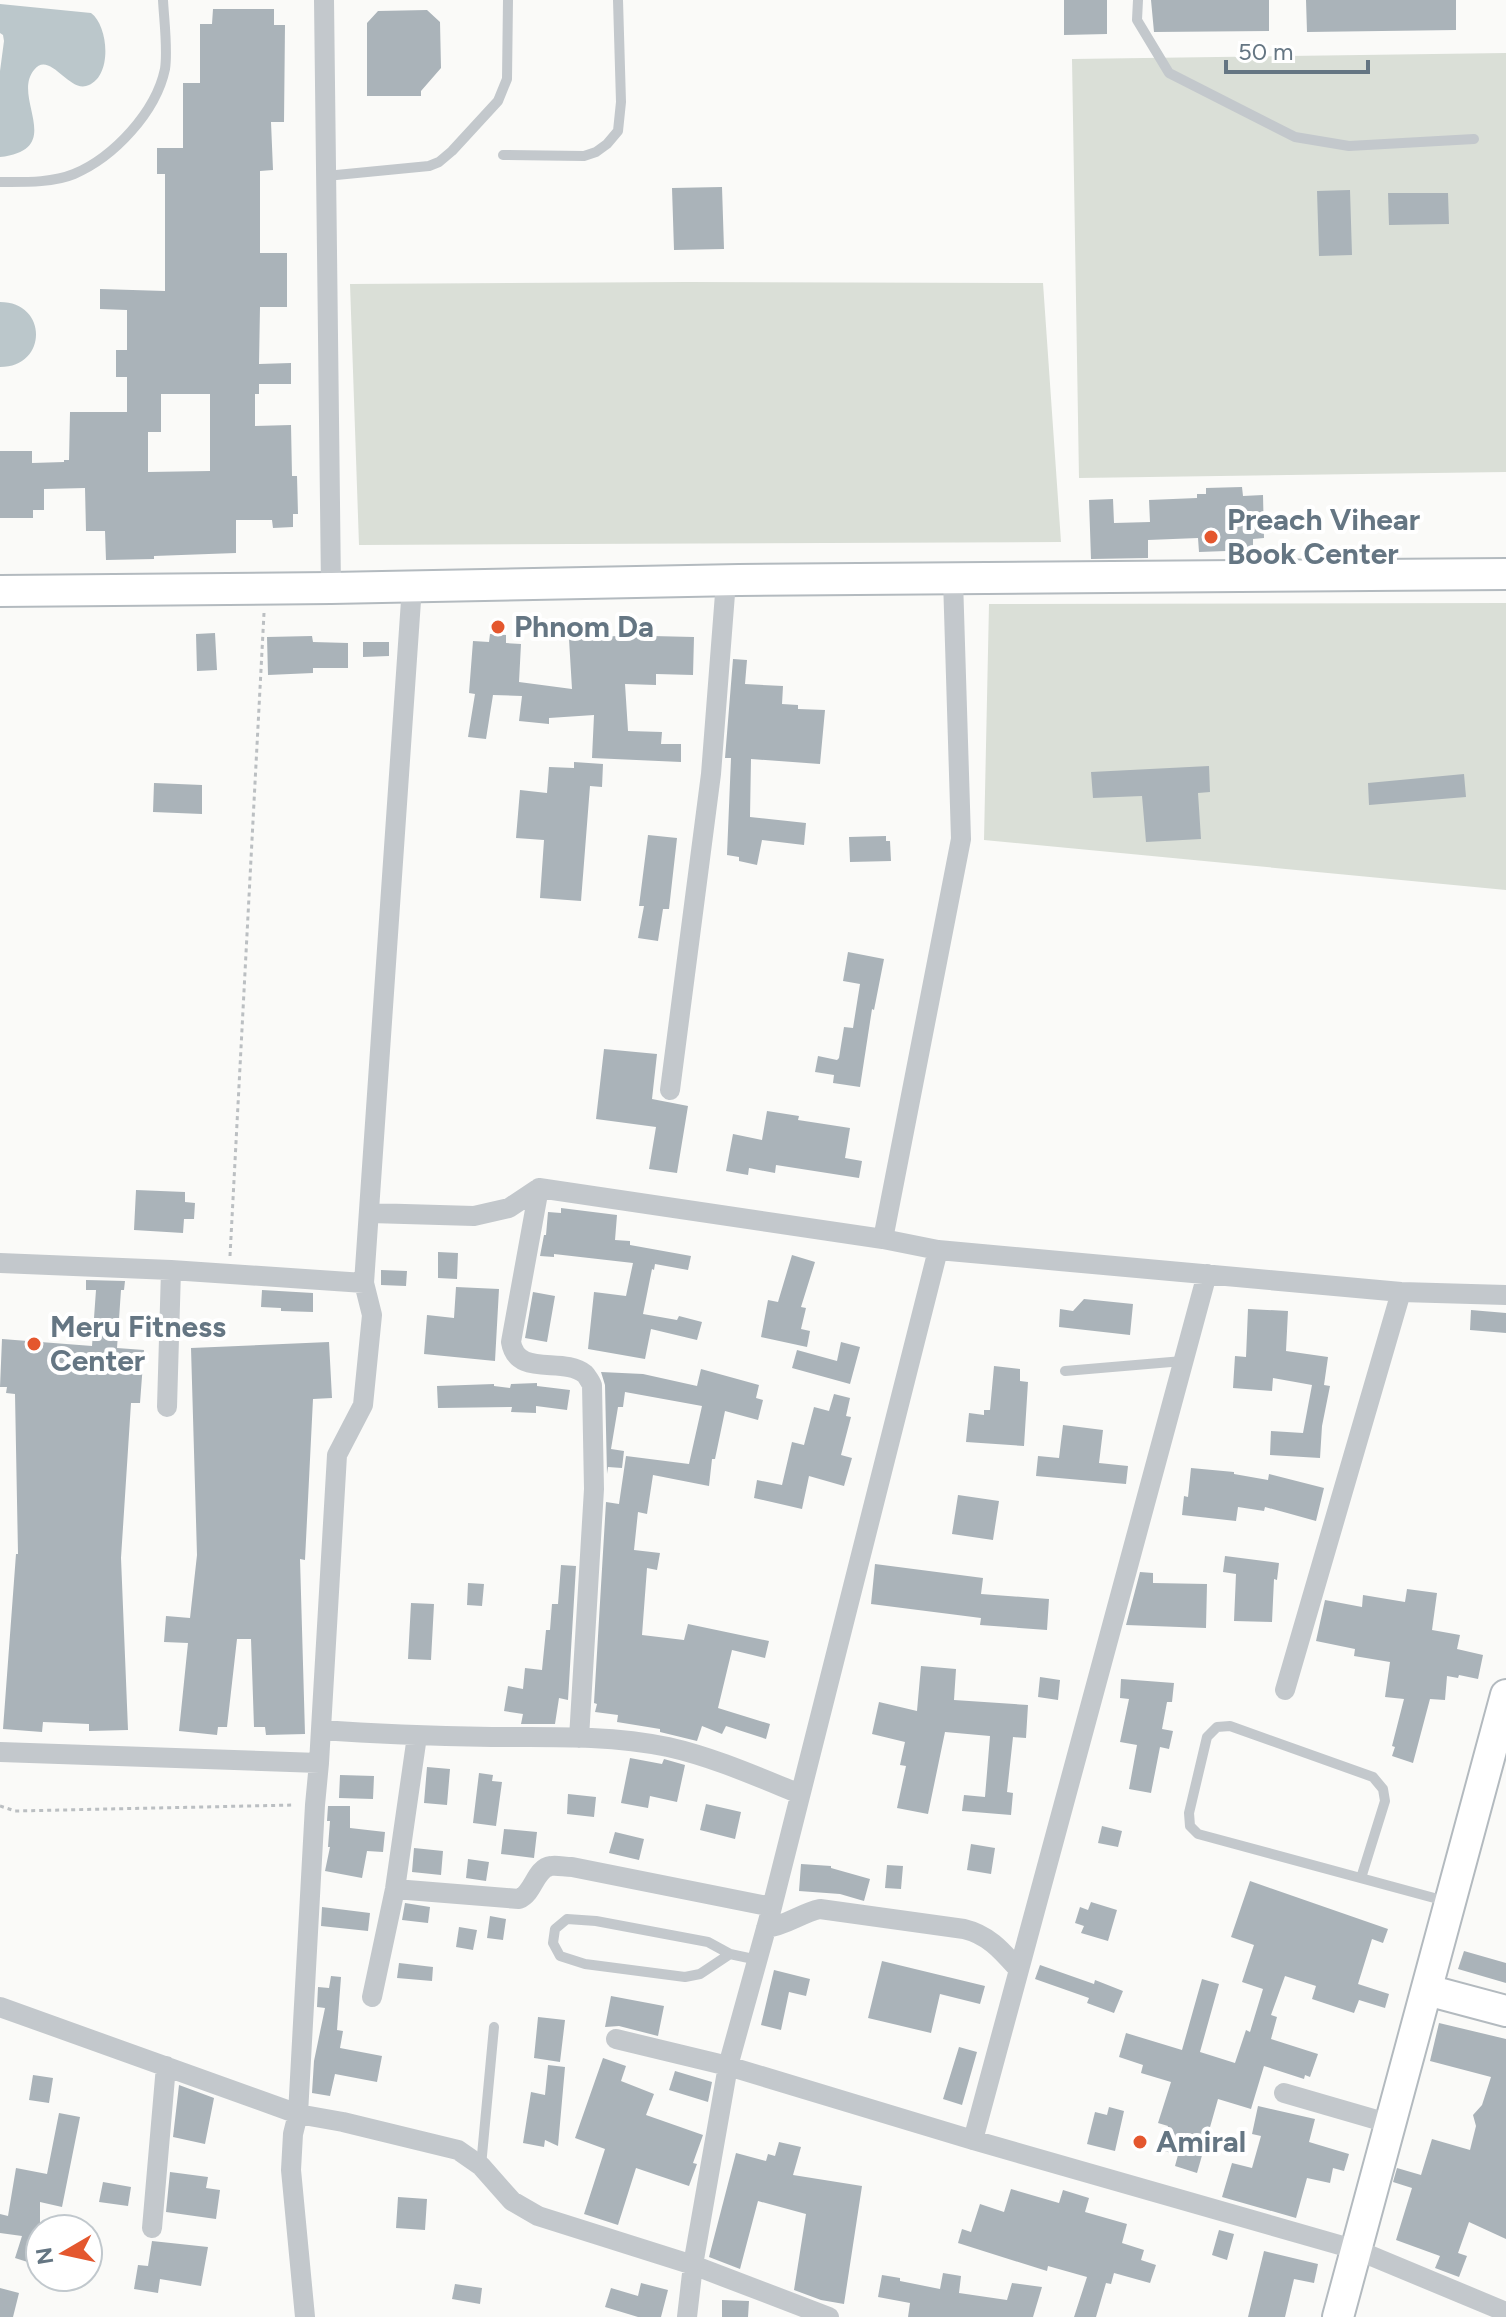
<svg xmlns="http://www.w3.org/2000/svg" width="1506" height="2317" font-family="Figtree,sans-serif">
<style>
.green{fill:#dadfd7}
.water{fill:#bbc7cb}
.building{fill:#aab3b9;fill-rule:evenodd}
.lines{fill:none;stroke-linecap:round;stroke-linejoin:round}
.secondary-casing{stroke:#b3babf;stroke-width:34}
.path{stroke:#bbbfc2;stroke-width:3;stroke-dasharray:4 4;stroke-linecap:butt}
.lane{stroke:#c3c8cc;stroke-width:10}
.street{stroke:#c3c8cc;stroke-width:20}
.secondary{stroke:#fff;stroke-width:30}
.poi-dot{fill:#e4572e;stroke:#fff;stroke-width:3}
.labels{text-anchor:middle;stroke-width:8;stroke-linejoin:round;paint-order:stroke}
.poi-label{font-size:30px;font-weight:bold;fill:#657683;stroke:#fff;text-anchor:start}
</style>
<rect width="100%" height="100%" fill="#fafaf8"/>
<path class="green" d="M1506 53V472L1079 478 1072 59Z
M687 282 1043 283 1061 542 359 545 350 284Z
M1506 603V890L984 840 989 604Z"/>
<path class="water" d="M0 4 91 13C109 26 113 79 86 86 68 91 49 50 34 70 11 98 67 149 0 157V71L4 41 3 35 0 33Z
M0 302C48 302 48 367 0 367Z"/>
<path class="building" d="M1064 0H1107V34L1064 35Z
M1151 0H1269V31L1154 32Z
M1306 0H1456V30L1307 32Z
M213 9H274V25H285L284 122H271L273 170 260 171V253H287V307H260L259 364 291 363V384H259V394H255V426L291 425 292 476H297L298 514H293V527L273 528 272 520H236V553L154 556V559L106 560 105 531H86L85 488 44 489V510H33V518H0V451H32V463L64 462V460H69L70 412H127V377H116V350H127V310L100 309V289L165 291V174H157V148H183V83H200V24H212ZM161 394H210V471L148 472V432H161Z
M427 10 440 22 441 68 421 91V96H367V23L378 11Z
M722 187 724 249 674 250 672 188Z
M1350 190 1352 255 1319 256 1317 191Z
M1388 193H1448L1449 224 1389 225Z
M1242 487 1243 496 1263 495 1264 538 1253 539V550L1199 552 1198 538 1148 540V558L1091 559 1089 500 1113 499 1114 523 1150 522 1149 500 1197 498V494H1206V488Z
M632 628H652V636L694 637 693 675 656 674V685L625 684 628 731 662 732 661 744H681V762L592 758 594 715 549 718V724L519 721 522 696 493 695 486 739 468 737 475 694 469 693 473 641 489 642 490 634 506 635V643L521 644 519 682 572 689 569 639 586 638V633L602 632V637L632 635Z
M215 633 217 670 197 671 196 634Z
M312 636 313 642 348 643V668H313V673L268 675 267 637Z
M363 642H389V656L363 657Z
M733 659 747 660 745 684 783 686 782 704 798 705V709L825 710 820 764 751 759 750 817 806 823 804 845 762 840 757 865 739 861V857L727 855 731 758H725Z
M574 762 603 764 602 787 590 786 581 901 540 898 544 840 516 838 520 790 547 793 549 767 574 768Z
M1209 766 1210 792 1198 793 1201 839 1146 842 1142 796 1093 798 1091 772Z
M1464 774 1466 797 1369 805 1368 783Z
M154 783 202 785V814L153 812Z
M648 835 677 838 669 909H663L658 941 638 938 644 906H639Z
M886 836V841H890L891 861 850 862 849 837Z
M848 952 884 959 874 1010 872 1009 860 1087 833 1083 834 1075 815 1072 818 1056 837 1060 839 1058 844 1027 853 1028 860 984 843 981Z
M604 1049 657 1054 652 1099 688 1106 677 1173 649 1169 656 1127 596 1119Z
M767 1111 799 1116 798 1120 850 1128 845 1158 862 1161 859 1178 776 1165 775 1173 749 1168 748 1175 726 1171 733 1134 762 1140Z
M136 1190 185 1192V1202L195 1203 194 1219H184L183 1233 134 1230Z
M561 1208 617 1215 615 1240 630 1241V1245L691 1256 688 1270 655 1264 654 1270 652 1269 643 1314 677 1320 679 1316 702 1322 697 1340 651 1329 645 1359 588 1349 594 1292 626 1296 633 1263 554 1254V1257L540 1256 544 1235H546L548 1212 561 1213Z
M438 1252 458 1253 457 1279 438 1278Z
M792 1255 815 1262 801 1307 806 1308 801 1329 810 1331 807 1347 761 1337 768 1300 778 1302Z
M381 1270 407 1271 406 1286 381 1285Z
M86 1280 125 1281 124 1290H121L117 1348 144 1350 140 1403H131L121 1558 128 1730 89 1731V1724L43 1722 42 1732 3 1729 16 1554H18L15 1394 6 1393 7 1387H0L2 1339 92 1346 96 1290H86Z
M456 1287 499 1289 495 1361 424 1354 427 1315 454 1318Z
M262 1290 313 1293V1312L281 1311V1308L261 1307Z
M533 1292 555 1296 547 1342 525 1338Z
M1084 1299 1133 1304 1130 1335 1059 1327 1060 1309 1073 1311Z
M1248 1309 1288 1311 1286 1351 1328 1357 1324 1385 1330 1386 1322 1426 1320 1458 1270 1455 1271 1431 1303 1433 1312 1385 1273 1378 1272 1391 1233 1388 1235 1356 1246 1357Z
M1471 1310 1506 1313V1333L1470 1330Z
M329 1342 332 1398 313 1399 305 1560 300 1559 305 1734 266 1735 265 1727H254L251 1639H237L227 1727H218L217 1735 179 1731 188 1643 164 1642 166 1616 190 1618 197 1555 191 1348Z
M841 1342 860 1347 850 1384 792 1368 797 1350 837 1361Z
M994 1366 1020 1369V1381L1028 1382 1024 1446 966 1442 969 1413 984 1415V1410H990Z
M701 1369 759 1385 756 1398 763 1400 758 1420 725 1411 715 1459H712L709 1486 653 1475 647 1514 638 1512 634 1550 660 1553 657 1570 647 1568 642 1635 684 1640 688 1624 769 1641 765 1658 732 1650 718 1708 770 1724 766 1739 726 1726 722 1734 702 1726 697 1741 660 1732V1729L617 1722 618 1715 595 1712 597 1704 594 1703 606 1502 619 1504 626 1456 689 1464 702 1406 625 1392 623 1407H618L611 1449 624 1451 622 1468 608 1467 607 1474 605 1385 601 1372 643 1374 697 1386Z
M537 1383V1386L570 1390 567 1410 536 1406V1413L511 1412 512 1407 438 1408 437 1386 494 1384V1386L510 1388 511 1384Z
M834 1394 850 1398 846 1416 851 1417 841 1455 852 1458 844 1486 809 1476 802 1509 754 1498 757 1480 782 1485 792 1442 804 1445 814 1407 829 1411Z
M1063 1425 1103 1430 1099 1463 1128 1466 1126 1484 1036 1476 1038 1456 1059 1458Z
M1191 1468 1234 1472V1474L1268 1480 1269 1474 1324 1488 1316 1521 1265 1507 1264 1511 1238 1507 1236 1521 1182 1515 1184 1496 1188 1497Z
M958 1495 999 1501 993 1540 952 1534Z
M1225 1556 1279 1563 1277 1580 1274 1579 1272 1622 1234 1621 1236 1574 1223 1572Z
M875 1564 983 1578 981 1594 1049 1599 1047 1630 980 1625 981 1618 871 1604Z
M561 1565 576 1566 568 1700 559 1698 555 1724H521L523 1714 504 1711 508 1686 523 1689 525 1668 542 1670 546 1630H550L552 1604H558Z
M1140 1572 1153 1573V1583L1207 1584 1206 1628 1126 1625Z
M468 1583 484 1584 482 1606 467 1605Z
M1407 1589 1437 1593 1432 1630 1460 1635 1457 1649 1483 1655 1478 1679 1459 1675 1458 1678 1447 1676 1445 1700 1430 1699 1413 1763 1392 1756 1395 1747 1392 1746 1404 1699 1385 1697 1390 1662 1354 1656 1355 1649 1316 1641 1325 1600 1362 1607 1363 1595 1405 1602Z
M411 1603 434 1604 431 1660 408 1659Z
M921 1666 956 1669 954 1700 1028 1705 1026 1738 1013 1737 1007 1792 1013 1793 1011 1815 962 1811 964 1795 985 1797 990 1736 945 1732 928 1814 897 1808 906 1766 900 1765 905 1742 872 1734 879 1702 917 1711Z
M1040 1677 1060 1680 1058 1700 1038 1697Z
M1121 1679 1174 1683 1172 1702H1167L1162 1729 1173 1731 1169 1749 1160 1747 1151 1793 1129 1789 1137 1745 1120 1742 1129 1699 1120 1698Z
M630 1758 662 1764 664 1759 685 1765 677 1802 650 1796 648 1808 621 1803Z
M427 1767 450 1769 447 1805 424 1803Z
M479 1773 493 1775 492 1781 502 1782 496 1826 473 1823Z
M340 1775 374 1776 373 1799 339 1798Z
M568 1794 596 1797 594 1817 567 1814Z
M706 1804 741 1812 735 1839 700 1830Z
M328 1806H350V1828L385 1832 383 1852 367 1851 362 1878 325 1871 330 1847H328L330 1821H327Z
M1102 1826 1122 1831 1118 1847 1098 1843Z
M504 1829 537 1832 534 1858 501 1854Z
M615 1832 644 1839 639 1860 609 1853Z
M971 1844 995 1848 991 1874 967 1870Z
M414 1848 443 1851 441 1875 412 1872Z
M468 1859 489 1862 486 1881 466 1878Z
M801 1864 831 1866V1868L870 1879 864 1901 840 1894 799 1891Z
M887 1865 903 1866 901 1889 885 1888Z
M1250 1881 1388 1929 1383 1943 1372 1939 1358 1984 1389 1994 1385 2008 1359 2000 1354 2013 1312 1999 1316 1986 1285 1976 1271 2015 1277 2017 1271 2039 1318 2054 1310 2077 1305 2075 1304 2079 1264 2066 1251 2109 1218 2099 1197 2173 1175 2166 1178 2155 1161 2150 1168 2126 1158 2123 1171 2082 1141 2073 1143 2065 1119 2057 1126 2033 1182 2050 1202 1979 1219 1984 1200 2052 1235 2063 1246 2030 1250 2032 1263 1989 1242 1982 1254 1945 1231 1937Z
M1091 1902 1117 1910 1108 1941 1081 1933 1084 1926 1075 1923 1080 1907 1088 1910Z
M405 1903 430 1907 428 1923 402 1920Z
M322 1907 370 1913 368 1931 321 1926Z
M490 1916 506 1919 503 1940 487 1938Z
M459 1927 477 1930 473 1950 456 1947Z
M1464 1951 1506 1963V1983L1458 1969Z
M882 1961 985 1986 980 2004 940 1994 931 2033 868 2018Z
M399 1963 433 1967 432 1981 397 1978Z
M1040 1965 1094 1984 1095 1980 1123 1991 1114 2013 1087 2003 1089 1998 1035 1979Z
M774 1970 810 1979 806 1996 789 1992 781 2030 761 2025Z
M331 1976 341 1977 337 2030 343 2031 340 2048 382 2056 377 2082 335 2074 330 2096 312 2093 314 2061 325 2008 317 2007 318 1987 329 1988Z
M611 1996 664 2006 658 2036 619 2026 605 2027Z
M538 2017 565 2020 560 2062 534 2058Z
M1439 2023 1506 2039V2239L1469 2222 1458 2253 1467 2256 1459 2277 1435 2268 1440 2256 1396 2240 1412 2188 1393 2182 1397 2168 1421 2175 1432 2139 1470 2150 1476 2126 1473 2115 1482 2105 1491 2077 1430 2061Z
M959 2047 977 2052 962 2105 943 2099Z
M603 2058 626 2066 621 2081 654 2094 646 2115 703 2135 693 2163 697 2164 689 2186 636 2168 618 2225 584 2214 605 2149 575 2138Z
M548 2065 565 2067 558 2146 545 2140 544 2147 523 2143 531 2092 545 2095Z
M675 2071 712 2082 708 2102 669 2090Z
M33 2075 53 2078 49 2103 29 2100Z
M179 2085 214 2098 205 2144 173 2137Z
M1258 2106 1315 2119 1309 2142 1349 2154 1344 2171 1333 2168 1330 2183 1307 2178 1296 2218 1222 2197 1232 2163 1252 2168 1261 2136 1252 2134Z
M1109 2107 1124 2111 1115 2151 1087 2144 1095 2112 1107 2115Z
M59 2113 80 2117 62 2207 40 2202V2266L15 2258 22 2236 0 2233V2214L8 2216 16 2168 47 2174Z
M779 2142 801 2147 793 2175 862 2186 844 2304 821 2300 794 2290 806 2214 758 2201 740 2269 709 2257 736 2153 766 2161 768 2154 775 2156Z
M170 2172 208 2177 206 2188 220 2190 216 2219 166 2212Z
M103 2182 131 2187 128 2206 99 2202Z
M1011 2189 1059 2203 1063 2190 1089 2198 1085 2212 1127 2224 1122 2243 1144 2250 1141 2260 1156 2265 1150 2283 1114 2273 1111 2284 1106 2283 1096 2317H1074L1087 2277 1048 2266 1047 2271 958 2243 962 2229 971 2232 980 2204 1004 2212Z
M398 2197 427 2199 425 2230 396 2228Z
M1219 2230 1234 2234 1227 2260 1212 2255Z
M152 2241 208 2247 201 2286 160 2279 158 2293 134 2289 138 2265 148 2266Z
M1264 2251 1318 2264 1314 2283 1294 2279 1285 2317H1248Z
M943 2273 961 2276 959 2293 1007 2300 1012 2283 1042 2287 1033 2317H908L910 2303 878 2297 882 2275 900 2278V2281L940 2289Z
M641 2283 668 2290 661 2317H638L605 2307 611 2288 638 2296Z
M455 2284 482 2288 480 2304 452 2299Z
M0 2288 19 2293 13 2317H0Z
M722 2300 749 2301 748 2317H722Z"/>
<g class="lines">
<g class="secondary-casing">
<path id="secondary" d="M0 591 331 588 739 580 1506 574
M1427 1990 1506 2011
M1338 2317 1506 1695"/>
</g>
<path class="path" d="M230 1256 264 613
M0 1806 15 1811 295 1805"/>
<path class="lane" d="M1138 0 1137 20 1169 73 1295 137 1349 146 1474 139
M503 155 584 156 596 152 607 144 618 131 621 102 618 0
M326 176 429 166 439 162 452 151 498 101 507 79 508 0
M0 182C24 182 52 183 74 174 114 157 156 112 165 69 168 49 164 20 163 0
M1065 1371 1183 1361
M1361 1878 1385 1801 1383 1789 1373 1777 1230 1726 1217 1727 1207 1737 1189 1813 1190 1826 1198 1834 1449 1902
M730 1954 700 1974 685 1977 585 1964 560 1956 553 1943 555 1929 567 1919 596 1921 708 1942 730 1954 758 1960
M481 2166 494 2027"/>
<path class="street" d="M324 0 331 588
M670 1090 711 774 726 581
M539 1188 511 1342C517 1378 563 1356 585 1374 586 1375 592 1384 592 1385L594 1489 579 1738
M370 1213 474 1216 509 1208 539 1188 883 1239 938 1250 1401 1292 1506 1295
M883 1239 961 839 953 579
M0 1263 171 1270 364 1283 412 586
M167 1407 171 1270
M1285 1690 1401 1292
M321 1730C378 1734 435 1736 492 1737 550 1737 611 1735 668 1747 713 1757 758 1777 800 1794
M0 1752 319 1763
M395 1889 519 1899C534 1893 535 1868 551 1866 557 1865 565 1867 572 1867L772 1907
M766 1928C786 1926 801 1913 820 1909L964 1929C989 1935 1002 1951 1019 1970
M372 1997 395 1889 417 1736
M0 2007 298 2114 343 2122 458 2150 481 2166 512 2201 538 2216 693 2265 829 2317
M616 2039 728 2066 973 2140 1357 2250 1506 2312
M1284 2093 1391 2124
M973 2140 1207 1274
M152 2228 166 2066
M305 2317 291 2170 293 2134 298 2114 315 1805 319 1763 337 1455 363 1405 372 1315 364 1283
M687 2317 693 2265 728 2066 772 1907 938 1250"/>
<use href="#secondary" class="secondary"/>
</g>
<g class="poi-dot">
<circle cx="1211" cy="537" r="8"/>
<circle cx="498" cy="627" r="8"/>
<circle cx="34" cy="1344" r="8"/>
<circle cx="1140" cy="2142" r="8"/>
</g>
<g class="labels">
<g class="poi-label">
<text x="1227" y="530">Preach Vihear<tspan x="1227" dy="34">Book Center</tspan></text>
<text x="514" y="637">Phnom Da</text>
<text x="50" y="1337">Meru Fitness<tspan x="50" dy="34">Center</tspan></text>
<text x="1156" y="2152">Amiral</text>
</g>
</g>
<g transform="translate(64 2253) rotate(261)"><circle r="38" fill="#ffffff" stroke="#c1c8cd" stroke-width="2"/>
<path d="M0-6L14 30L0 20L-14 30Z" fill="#e4572e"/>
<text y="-12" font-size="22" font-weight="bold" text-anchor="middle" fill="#657683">N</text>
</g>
<path d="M1226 60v12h142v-12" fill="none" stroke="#657683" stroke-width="4"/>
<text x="1238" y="60" font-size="24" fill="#657683" stroke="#ffffff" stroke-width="6" paint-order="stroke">50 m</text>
</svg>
